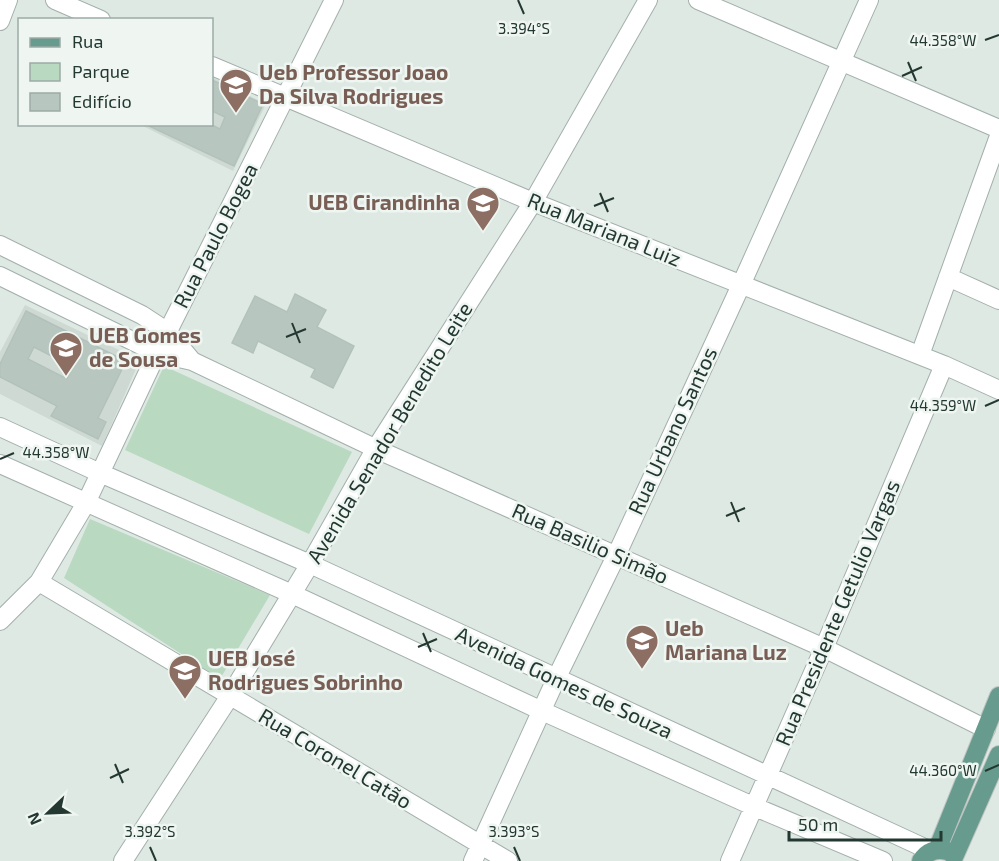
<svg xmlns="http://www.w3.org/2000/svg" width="999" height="861" font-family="'Exo 2',sans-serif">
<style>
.built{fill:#ced9d3}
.green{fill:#b9d9c1}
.building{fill:#b8c6c0;stroke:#b2c2bb;stroke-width:1.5;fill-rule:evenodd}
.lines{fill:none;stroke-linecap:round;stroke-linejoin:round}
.minor-casing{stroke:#a3b0ab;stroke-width:20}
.major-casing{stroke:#bdc3c1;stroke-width:20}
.minor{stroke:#fff;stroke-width:18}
.major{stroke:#679b8d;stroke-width:18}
.ticks{fill:none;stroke:#223831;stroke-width:2}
.labels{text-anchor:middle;stroke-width:5;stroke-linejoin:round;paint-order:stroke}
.education-label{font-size:21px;font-weight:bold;fill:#785e54;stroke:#eff6f2;text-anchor:start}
.street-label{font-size:21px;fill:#223831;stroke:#eff6f2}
.ticks-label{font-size:15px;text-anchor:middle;fill:#223831;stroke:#eff6f2;stroke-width:5;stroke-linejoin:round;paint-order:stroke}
</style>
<rect width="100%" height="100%" fill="#dfe9e4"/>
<path class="built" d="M212 77 266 104 233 171 143 126 144 124H212Z
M25 305 140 360 102 446 0 394V352Z"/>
<path class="green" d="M164 366 352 452 309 534 125 450Z
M90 519 270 595 220 679 64 578Z"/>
<path class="building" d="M212 80 263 104 234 166 147 125 210 124 220 129 225 117 212 111Z
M295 294 326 310 317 327 354 346 333 388 311 377 315 369 258 341 253 353 232 343 255 296 287 312Z
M26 311 126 361 98 418 106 422 98 439 51 416 57 406 0 377V364ZM34 347 73 367 67 379 28 359Z"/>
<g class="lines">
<g class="minor-casing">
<path id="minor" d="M55 0 101 20
M698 0 999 129
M0 21 8 0
M212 66 533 202 944 365 999 390
M0 245 142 315 168 332 192 361
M0 276 157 353 192 361 385 453 824 648 986 729
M948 277 999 300
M920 355 999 136
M0 427 100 473 310 564 931 851
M0 464 292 594 542 711 755 807 883 861
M39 582 508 861
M0 621 39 582 86 503 157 353 334 0
M123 861 230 696 310 564 376 448 533 202 648 0
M473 861 556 679 616 556 741 285 869 0
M730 861 824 648 944 365"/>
</g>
<g class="major-casing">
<path id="major" d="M937 850 999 696
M954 857 999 755
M921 861C927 851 936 848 947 851"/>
</g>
<use href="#minor" class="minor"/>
<use href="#major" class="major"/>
</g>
<path class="ticks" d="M518 0 524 14M985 40 999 35M908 62 916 81M902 76 922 67M600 193 608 212M594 206 614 198M292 323 300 343M286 337 306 329M985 406 999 400M0 459 14 453M731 502 739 522M726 516 745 508M423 633 431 652M418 647 437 639M115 764 123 783M985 771 999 765M110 778 129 769M150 847 156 861M514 847 520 861"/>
<defs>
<g id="school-pin" transform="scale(1.725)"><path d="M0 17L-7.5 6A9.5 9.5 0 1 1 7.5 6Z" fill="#8d6e63" stroke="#eff6f2"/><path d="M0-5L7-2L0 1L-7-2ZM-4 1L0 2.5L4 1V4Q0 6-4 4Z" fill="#fff"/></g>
</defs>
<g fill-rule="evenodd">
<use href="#school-pin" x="236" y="85"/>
<use href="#school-pin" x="483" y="203"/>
<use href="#school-pin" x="66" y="348"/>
<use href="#school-pin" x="642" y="641"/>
<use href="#school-pin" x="185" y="671"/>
</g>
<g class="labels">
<g class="education-label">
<text x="259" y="80">Ueb Professor Joao<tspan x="259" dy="24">Da Silva Rodrigues</tspan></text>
<text x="460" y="210" text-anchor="end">UEB Cirandinha</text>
<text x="89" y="343">UEB Gomes<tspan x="89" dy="24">de Sousa</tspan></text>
<text x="665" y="636">Ueb<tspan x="665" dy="24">Mariana Luz</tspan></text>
<text x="208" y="666">UEB José<tspan x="208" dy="24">Rodrigues Sobrinho</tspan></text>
</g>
<g class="street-label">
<text transform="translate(604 230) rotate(22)" y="7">Rua Mariana Luiz</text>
<text transform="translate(216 236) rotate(-63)" y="7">Rua Paulo Bogea</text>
<text transform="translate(673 431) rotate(-65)" y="7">Rua Urbano Santos</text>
<text transform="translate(390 433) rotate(-59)" y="7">Avenida Senador Benedito Leite</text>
<text transform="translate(590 544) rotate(24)" y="7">Rua Basilio Simão</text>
<text transform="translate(838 613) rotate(-67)" y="7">Rua Presidente Getulio Vargas</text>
<text transform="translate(564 683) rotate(25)" y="7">Avenida Gomes de Souza</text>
<text transform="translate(335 759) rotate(31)" y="7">Rua Coronel Catão</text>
</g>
</g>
<g class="ticks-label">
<text x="524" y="34">3.394°S</text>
<text x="943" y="46">44.358°W</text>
<text x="943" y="411">44.359°W</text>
<text x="56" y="458">44.358°W</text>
<text x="943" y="776">44.360°W</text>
<text x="150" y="837">3.392°S</text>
<text x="514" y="837">3.393°S</text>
</g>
<rect x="18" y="18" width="195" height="108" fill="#eff6f2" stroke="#9daaa5" stroke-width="1.5"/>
<rect x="30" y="38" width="30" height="9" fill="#679b8d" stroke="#9daaa5" stroke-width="1.5"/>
<text x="72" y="48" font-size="18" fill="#223831">Rua</text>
<rect x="30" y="63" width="30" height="18" fill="#b9d9c1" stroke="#9daaa5" stroke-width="1.5"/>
<text x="72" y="78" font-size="18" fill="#223831">Parque</text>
<rect x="30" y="93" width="30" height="18" fill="#b8c6c0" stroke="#9daaa5" stroke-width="1.5"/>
<text x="72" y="108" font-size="18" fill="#223831">Edifício</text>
<g transform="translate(48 813) rotate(247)" stroke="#eff6f2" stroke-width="4.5" paint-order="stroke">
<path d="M0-4.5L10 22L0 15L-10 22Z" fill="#223831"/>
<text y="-9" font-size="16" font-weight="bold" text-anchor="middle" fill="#223831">N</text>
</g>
<path d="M789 831v9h152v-9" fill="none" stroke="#223831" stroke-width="3"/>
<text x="798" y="831" font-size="18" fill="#223831" stroke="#eff6f2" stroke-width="4.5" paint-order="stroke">50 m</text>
</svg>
